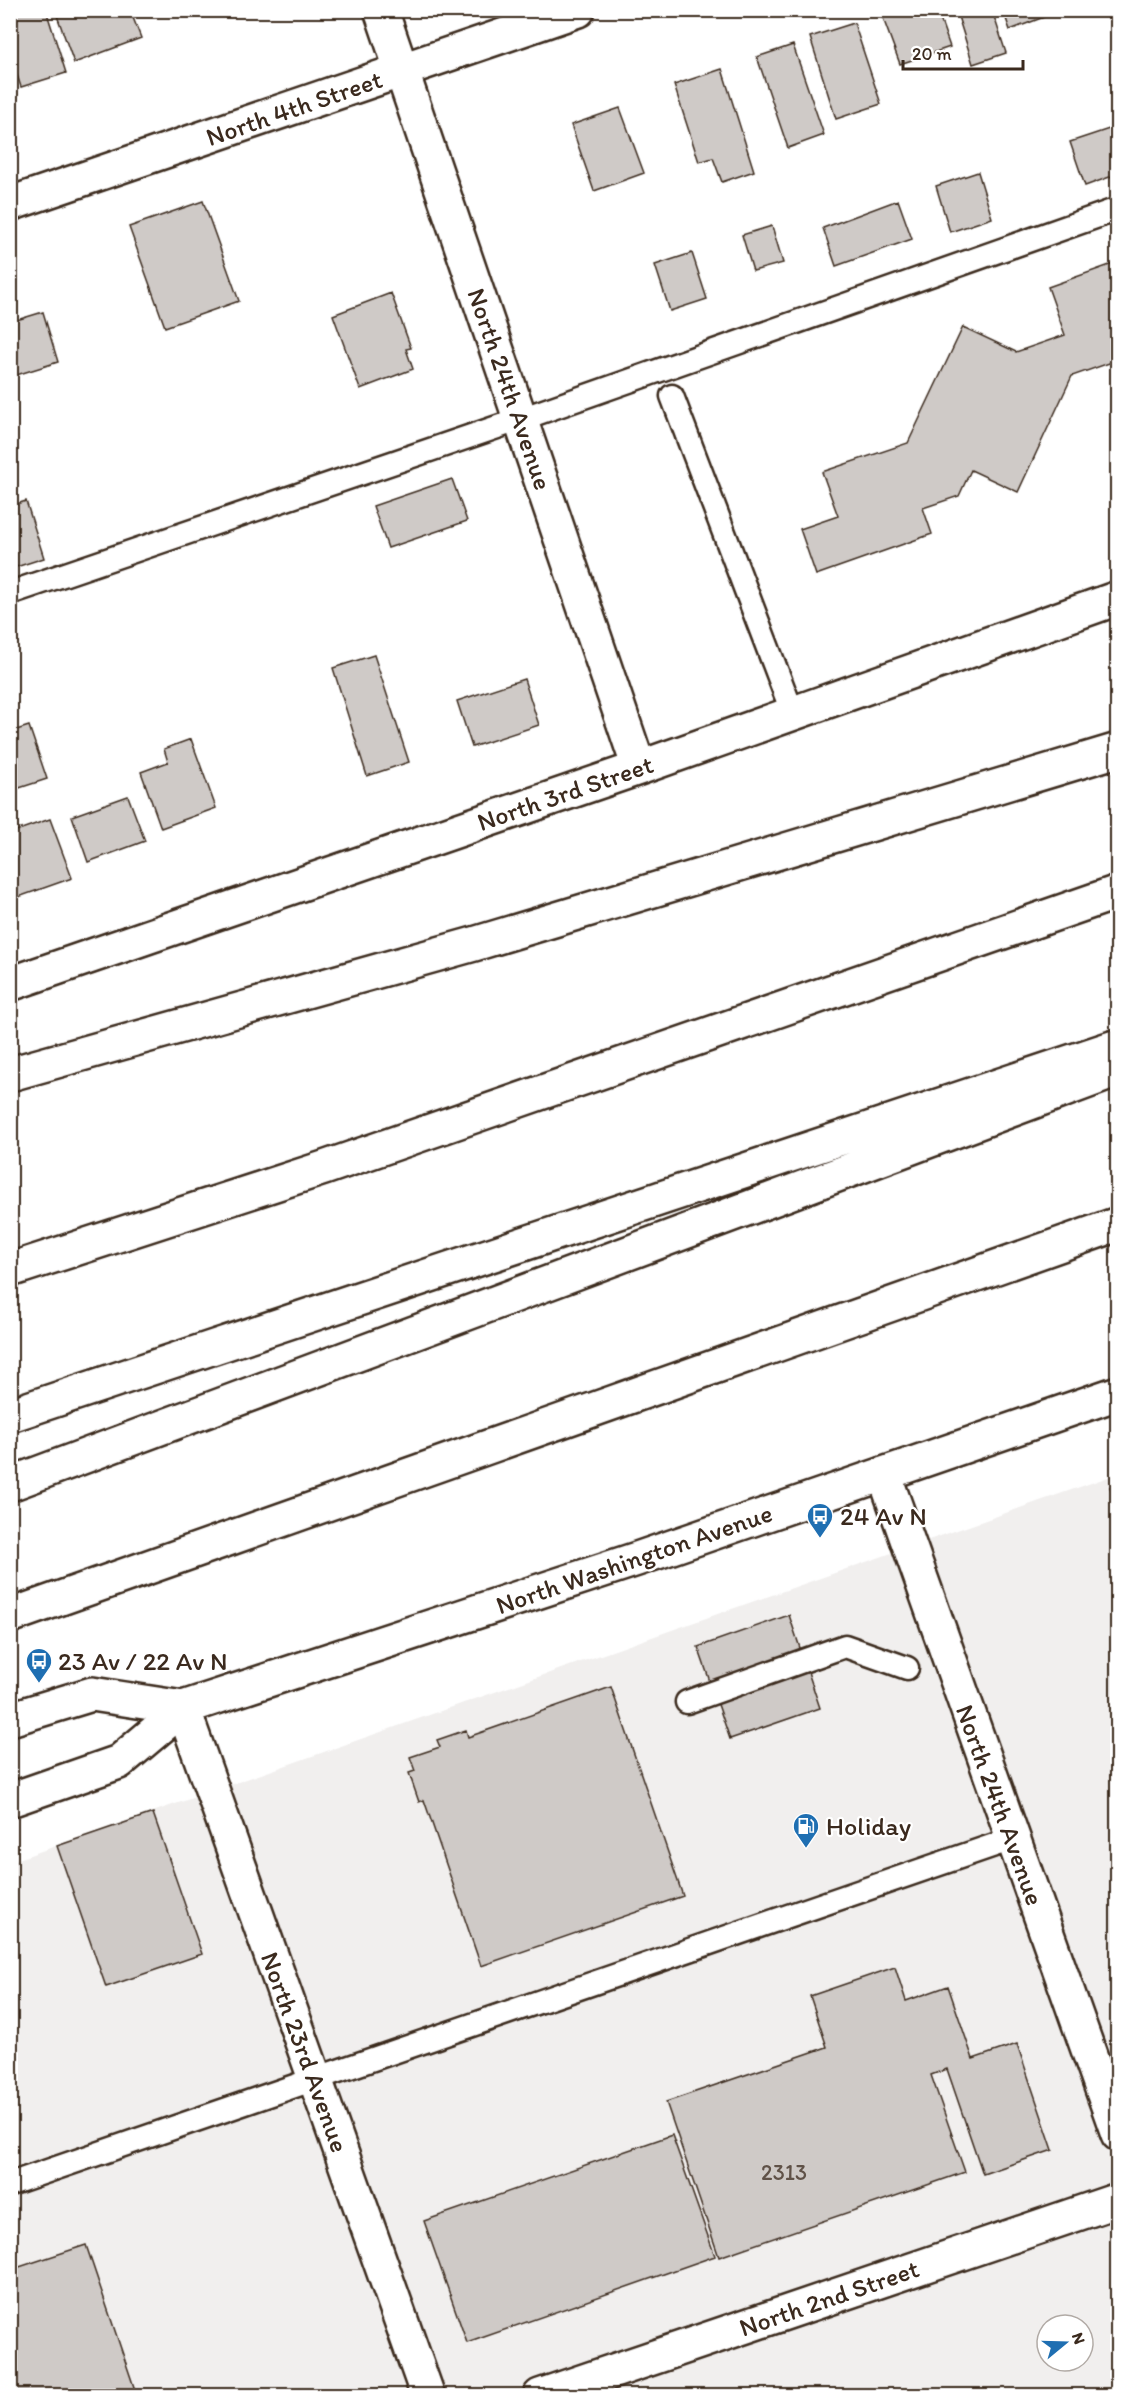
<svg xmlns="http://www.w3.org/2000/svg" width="1128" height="2406" font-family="Itim,sans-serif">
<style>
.built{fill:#f1efee;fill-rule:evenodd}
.building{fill:#cfcac7;stroke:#3b2a1e;stroke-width:1.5}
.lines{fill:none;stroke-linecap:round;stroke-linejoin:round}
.service-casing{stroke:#3b2a1e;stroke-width:27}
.minor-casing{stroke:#3b2a1e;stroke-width:38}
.tertiary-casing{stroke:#3b2a1e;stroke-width:38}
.motorway-casing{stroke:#3b2a1e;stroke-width:38}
.service{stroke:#fff;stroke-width:22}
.minor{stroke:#fff;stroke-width:33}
.tertiary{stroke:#fff;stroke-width:33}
.motorway{stroke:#fff;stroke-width:33}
.labels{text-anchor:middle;stroke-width:4.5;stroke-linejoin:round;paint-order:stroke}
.number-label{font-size:22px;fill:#605248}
.street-label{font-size:26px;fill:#3b2a1e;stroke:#fff}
.poi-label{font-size:26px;fill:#3b2a1e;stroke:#fff;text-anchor:start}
</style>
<rect width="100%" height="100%" fill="#fff"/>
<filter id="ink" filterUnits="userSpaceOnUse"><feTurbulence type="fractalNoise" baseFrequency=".0167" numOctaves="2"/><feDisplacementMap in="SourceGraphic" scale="12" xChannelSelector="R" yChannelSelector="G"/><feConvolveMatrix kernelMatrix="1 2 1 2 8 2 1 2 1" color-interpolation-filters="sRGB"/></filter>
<g filter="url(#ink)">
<path class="built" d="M1117 1474V2395H11L10 1862ZM1047 2325H1083V2361H1047Z"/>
<path class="building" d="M10 10H46L66 73 21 87 10 54Z
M55 10H130L141 38 74 63Z
M880 10H937L950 47 900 64Z
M956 10H992L1006 53 973 64Z
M1003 10H1042L1044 17 1010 30Z
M854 23 881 104 836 119 810 37Z
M793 45 824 135 788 148 757 57Z
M722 69 754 171 722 182 713 158 699 162 674 85Z
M620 108 644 173 594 191 571 125Z
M1118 126V174L1085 186 1070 142Z
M978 172 992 218 950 232 936 186Z
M898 200 912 239 836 266 823 228Z
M203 201 239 301 165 327 129 227Z
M772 226 783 263 753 271 742 235Z
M692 253 707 299 670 311 655 265Z
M1118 262V360L1072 376 1018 492 971 470 959 496 923 508 932 534 816 575 800 529 838 516 822 472 908 443 963 327 1016 352 1065 335 1048 287Z
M391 293 411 348 406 349 413 369 360 389 333 315Z
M43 312 58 362 10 377V322Z
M452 479 467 521 388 548 373 506Z
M26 501 44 558 10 569V506Z
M374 655 409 762 367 776 333 668Z
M524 679 539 725 472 747 457 701Z
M29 726 47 779 10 791V732Z
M191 739 216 808 161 828 141 772 168 762 164 749Z
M128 796 145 841 88 862 72 816Z
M50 819 72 878 10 900V833Z
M1118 1484V1508L1110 1487Z
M789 1615 820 1708 730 1739 698 1647Z
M611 1687 683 1896 481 1966 424 1800 419 1802 409 1773 415 1771 410 1757 440 1747 437 1740 466 1730 468 1737Z
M153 1813 202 1954 106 1987 57 1846Z
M895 1967 906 2001 948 1986 973 2059 1017 2044 1053 2150 983 2174 947 2069 931 2075 965 2172 719 2257 666 2102 827 2047 810 1996Z
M672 2135 715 2256 467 2343 424 2221Z
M86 2245 137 2396H10V2270Z"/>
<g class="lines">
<g class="service-casing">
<path id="service" d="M672 396 793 714
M10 593 521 419 1118 209
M687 1702 845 1646 907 1668
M10 2184 1012 1839"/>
</g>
<g class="minor-casing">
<path id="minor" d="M381 10 639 768
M10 204 578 10
M10 984 639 768 1118 598
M884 1474 1118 2134
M183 1708 428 2396"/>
</g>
<g class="tertiary-casing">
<path id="tertiary" d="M10 1719 92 1694 183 1708
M10 1800 119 1762 183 1708 637 1559 1118 1393
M540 2396 1118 2200"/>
</g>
<g class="motorway-casing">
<path id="motorway" d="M10 1074 474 944 1118 750
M10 1270 324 1168 1118 892
M10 1415 1118 1046
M10 1484 1118 1070
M10 1616 1118 1224"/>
</g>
<use href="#service" class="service"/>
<use href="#minor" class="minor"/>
<use href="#tertiary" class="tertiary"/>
<use href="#motorway" class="motorway"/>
</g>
</g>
<defs>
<g id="bus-pin" transform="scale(1.35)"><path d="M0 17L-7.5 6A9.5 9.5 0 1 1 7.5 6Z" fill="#1f6fb2" stroke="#fff"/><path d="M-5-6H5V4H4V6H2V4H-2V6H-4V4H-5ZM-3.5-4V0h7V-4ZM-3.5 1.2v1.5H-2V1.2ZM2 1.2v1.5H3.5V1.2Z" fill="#fff"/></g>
<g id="fuel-pin" transform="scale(1.35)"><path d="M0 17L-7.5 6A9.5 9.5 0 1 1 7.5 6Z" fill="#1f6fb2" stroke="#fff"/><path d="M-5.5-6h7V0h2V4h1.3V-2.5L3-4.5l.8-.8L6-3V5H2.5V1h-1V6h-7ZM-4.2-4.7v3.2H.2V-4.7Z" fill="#fff"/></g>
</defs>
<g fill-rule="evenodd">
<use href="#bus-pin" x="820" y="1516"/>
<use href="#bus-pin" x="39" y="1661"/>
<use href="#fuel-pin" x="806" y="1826"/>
</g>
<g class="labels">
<g class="number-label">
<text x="784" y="2180">2313</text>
</g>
<g class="street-label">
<text transform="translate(294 108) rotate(-19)" y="9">North 4th Street</text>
<text transform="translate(510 389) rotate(71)" y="9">North 24th Avenue</text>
<text transform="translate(565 793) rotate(-19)" y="9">North 3rd Street</text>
<text transform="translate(634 1559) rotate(-19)" y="9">North Washington Avenue</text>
<text transform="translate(1000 1805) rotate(70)" y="9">North 24th Avenue</text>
<text transform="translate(305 2052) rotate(70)" y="9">North 23rd Avenue</text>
<text transform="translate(829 2298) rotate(-19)" y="9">North 2nd Street</text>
</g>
<g class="poi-label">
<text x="840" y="1525">24 Av N</text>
<text x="58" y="1670">23 Av / 22 Av N</text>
<text x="826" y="1835">Holiday</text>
</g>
</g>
<rect width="1128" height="2406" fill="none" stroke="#fff" stroke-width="36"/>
<rect x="18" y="18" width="1092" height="2370" fill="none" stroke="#3b2a1e" stroke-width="2" filter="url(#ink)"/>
<g transform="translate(1065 2343) rotate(71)"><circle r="28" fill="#ffffff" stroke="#b1aaa5" stroke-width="1.5"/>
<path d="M0-4.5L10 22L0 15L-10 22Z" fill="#1f6fb2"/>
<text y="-9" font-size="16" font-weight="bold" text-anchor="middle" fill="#3b2a1e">N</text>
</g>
<path d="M903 60v9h120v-9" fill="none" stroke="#3b2a1e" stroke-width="3"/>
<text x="912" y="60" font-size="18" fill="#3b2a1e" stroke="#ffffff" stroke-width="4.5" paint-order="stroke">20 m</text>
</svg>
